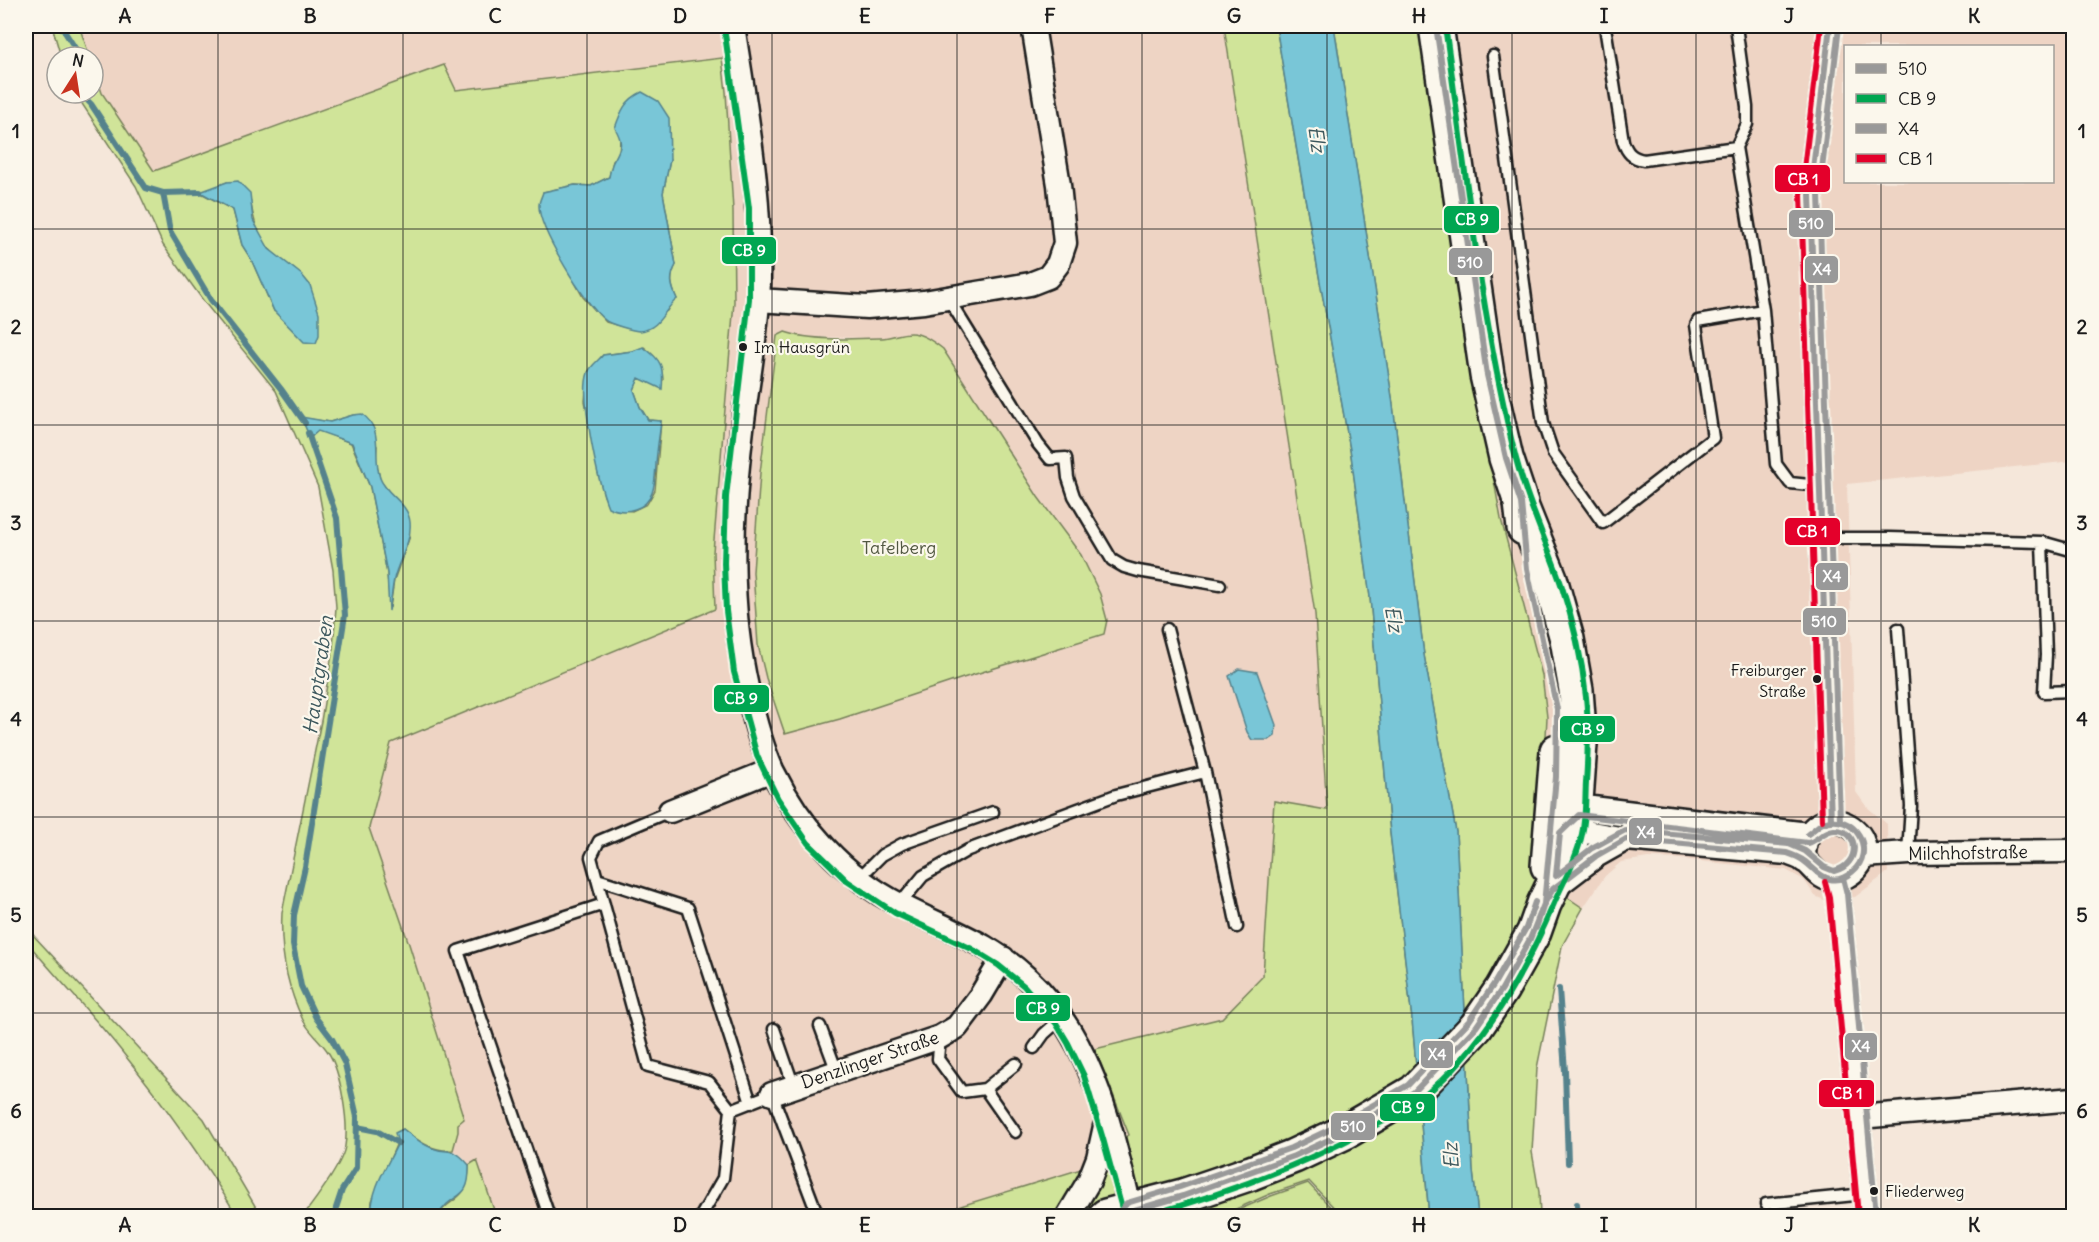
<svg xmlns="http://www.w3.org/2000/svg" width="2099" height="1242" font-family="Delius,sans-serif">
<style>
.built{fill:#eed4c4;fill-rule:evenodd}
.green{fill:#d0e499;stroke:#76805a;stroke-width:1.5;fill-rule:evenodd}
.water{fill:#79c6d7;stroke:#54828c;stroke-width:1.5}
.lines{fill:none;stroke-linecap:round;stroke-linejoin:round}
.stream{stroke:#54828c;stroke-width:6}
.lane-casing{stroke:#1c1c1c;stroke-width:15}
.street-casing{stroke:#1c1c1c;stroke-width:27}
.primary-casing{stroke:#1c1c1c;stroke-width:38}
.lane{stroke:#fbf7ec;stroke-width:10}
.street{stroke:#fbf7ec;stroke-width:22}
.primary{stroke:#fbf7ec;stroke-width:33}
.bus-1-casing{stroke:#fbf7ec;stroke-width:10}
.bus-2-casing{stroke:#fbf7ec;stroke-width:10}
.bus-3-casing{stroke:#fbf7ec;stroke-width:10}
.bus-4-casing{stroke:#fbf7ec;stroke-width:10}
.bus-1{stroke:#999;stroke-width:6}
.bus-2{stroke:#00a651;stroke-width:6}
.bus-3{stroke:#999;stroke-width:6}
.bus-4{stroke:#e4002b;stroke-width:6}
.grid{fill:none;stroke:#1c1c1c;stroke-width:1.5;stroke-opacity:0.55}
.bus-dot{fill:#1c1c1c;stroke:#fbf7ec;stroke-width:2}
.labels{text-anchor:middle;stroke-width:4.5;stroke-linejoin:round;paint-order:stroke}
.bus-label{font-size:16px;fill:#1c1c1c;stroke:#fbf7ec;text-anchor:start}
.park-label{font-size:18px;fill:#525842;stroke:#fbf7ec}
.street-label{font-size:18px;fill:#1c1c1c;stroke:#fbf7ec}
.water-label{font-size:20px;font-style:italic;fill:#3d585d;stroke:#fbf7ec}
.line-badge{stroke:#fbf7ec;stroke-width:2}
.badge-label{font-size:16px;text-anchor:middle;font-weight:bold;fill:#fff}
.neatline{fill:none;stroke:#1c1c1c;stroke-width:2}
.grid-label{font-size:20px;text-anchor:middle;font-weight:bold;fill:#1c1c1c}
</style>
<rect width="100%" height="100%" fill="#f5e7da"/>
<filter id="ink" filterUnits="userSpaceOnUse"><feTurbulence type="fractalNoise" baseFrequency=".0167" numOctaves="2"/><feDisplacementMap in="SourceGraphic" scale="12" xChannelSelector="R" yChannelSelector="G"/><feConvolveMatrix kernelMatrix="1 2 1 2 8 2 1 2 1" color-interpolation-filters="sRGB"/></filter>
<g filter="url(#ink)">
<path class="built" d="M79 26H1224L1315 614 1327 811 1274 802 1263 976 1222 1018 1096 1049 1129 1135 1096 1152 1091 1166 928 1216H496L477 1160 469 1165 463 1157 453 1150 458 1132V1124L464 1119 409 944 369 828 391 743 715 609 713 552 734 302 733 210 726 92 722 58 456 90 444 66 154 171 102 93 93 66V57H90ZM911 333 943 349 1038 497 1081 555 1100 594 1107 620 1104 634 963 678 840 719 780 722 766 678 758 645 753 572 760 473 772 371 799 337 884 338Z
M1420 26H2067L2074 47 2073 461 1847 484 1856 792 1866 806 1887 824 1888 872 1855 897 1824 900 1815 896 1804 880 1786 870 1680 859 1648 858 1621 862 1605 876 1583 908 1534 875 1541 834 1547 717 1542 675 1501 519 1458 285ZM1846 46H2052V182H1846Z"/>
<path class="green" d="M52 26H79L90 57H61Z
M1224 26H1276L1299 164 1351 455 1370 597 1390 833 1412 1019 1429 1216H1342L1309 1181 1270 1194 1220 1216H928L1091 1166 1096 1152 1129 1135 1095 1049 1222 1018 1263 976 1274 801 1327 810 1315 614Z
M1334 26H1420L1458 285 1501 519 1542 675 1547 717 1541 834 1534 875 1583 908 1562 946 1537 1068 1532 1152 1539 1192 1540 1216H1478L1473 1171 1456 832 1424 655 1392 397Z
M722 58 726 92 733 210 734 302 713 552 715 609 391 743 369 828 409 944 464 1119 458 1124V1132L453 1150C432 1152 419 1141 403 1129L372 1201 371 1216H306V1212C317 1197 343 1163 345 1146 349 1124 341 1071 328 1052 321 1041 309 1032 303 1020 287 987 280 950 282 913L321 721 333 648 336 607 333 570 318 487 276 391 205 303 163 245 136 186 75 93H93V66L102 93 154 171 444 65 456 90ZM620 138 670 160 663 193 676 265C669 278 671 286 677 299L671 303 667 311 627 328 606 322 583 297 545 228 543 192 575 185 591 186 609 177 613 161 619 156ZM227 182 249 193C253 218 257 241 278 257 290 266 300 272 310 285L274 311 251 259 242 245 233 210 201 193ZM644 347C657 357 662 364 663 380L639 377 634 390 640 407 648 420 661 421 655 490 647 504 632 511 611 508 604 496 585 401 588 372 603 355 633 351ZM353 415 377 446 376 459 380 480 389 492 399 502 410 536 394 580 390 608 387 573 370 487 351 443 318 430 310 438 302 418 330 422Z
M785 332C810 341 855 339 882 338 892 337 901 333 910 333 922 333 934 342 943 349L1038 497 1081 555 1100 594 1107 620 1104 634 963 678 840 719 785 734 766 678 758 645 753 572 760 473 777 336Z
M26 923 34 936 204 1119 261 1216H237C202 1157 162 1101 119 1048 89 1011 56 977 26 941Z
M477 1160 496 1216H438C446 1203 450 1205 459 1196 467 1189 469 1175 469 1165Z
M1308 1183 1339 1216H1224L1271 1196Z"/>
<path class="water" d="M1276 26H1334L1392 397 1424 655 1456 832 1473 1171 1478 1216H1429L1412 1019 1390 833 1370 597 1351 455 1299 164Z
M642 92 658 101 669 118 670 160 663 193 676 265C669 278 671 286 677 299 664 309 660 329 640 331 634 331 609 324 605 320 586 306 538 228 539 205 539 201 542 196 543 192L575 185 591 186 609 177C610 172 611 166 613 162 621 147 624 144 615 128 621 111 625 100 642 92Z
M238 181 250 193 253 220 269 249 302 275 310 285 319 313V335L316 343 304 342 274 311 251 259 242 245 233 210 200 192 227 182Z
M643 347C662 360 664 367 662 389L639 378 634 390 640 407 648 420 661 421C660 432 658 442 657 453 654 474 659 502 635 509 626 512 616 511 608 507 598 482 579 396 588 373 590 366 599 360 603 355L633 351Z
M362 414C385 430 372 455 380 478 386 495 408 502 410 522 412 543 398 560 394 579 392 590 391 601 389 611L387 573 370 487 352 443 318 431 310 438 301 417 330 422 353 415Z
M1239 669 1257 672 1276 725 1275 736 1269 740H1252L1247 732 1229 676Z
M403 1129C412 1136 421 1144 432 1148 451 1155 452 1145 469 1165 470 1204 453 1189 438 1216H371C372 1186 385 1170 398 1143L395 1133Z"/>
<g class="lines">
<path class="stream" d="M61 26 75 48 74 57
M80 93 91 104 146 188 163 193 170 231 211 300 281 389 305 423
M163 193 200 192
M308 433 337 518 345 615 305 867 294 915 293 945 301 986 316 1018 332 1039 345 1064 357 1117 356 1168 342 1190 336 1208 335 1216
M1559 989 1565 1071 1568 1163
M357 1127 377 1131 398 1143
M1577 1204 1578 1216"/>
<g class="lane-casing">
<path id="lane" d="M1606 33 1623 141C1627 153 1632 158 1644 160L1736 147 1747 124V107L1736 26
M1493 56 1543 423 1553 453 1603 523 1713 438 1696 325 1698 321 1763 310
M1736 147 1763 310 1776 464 1790 483 1819 486
M948 298 1038 444 1050 459 1066 458 1068 478 1074 496 1112 560 1124 567 1138 571 1220 585
M1822 538H1889L2042 542 2046 655 2044 692 2074 691
M2042 542 2074 551
M1167 629 1205 772
M1898 629 1911 806 1908 853
M670 811 599 841 591 857 648 1066 709 1082 731 1110 772 1094 818 1216
M597 879 688 908 751 1103
M858 879 882 855 902 844 993 812
M899 905 923 876 968 850 1116 795 1205 772 1237 927
M820 1026 837 1072
M774 1029 794 1087
M940 1037 938 1059 962 1092 985 1089
M1034 1048 1044 1034 1062 1018
M1015 1132 985 1089 1016 1064
M1766 1204 1865 1194
M549 1216 458 951 604 904
M701 1216 723 1178 731 1110"/>
</g>
<g class="street-casing">
<path id="street" d="M733 26C747 116 764 209 758 302 755 344 747 387 742 429 731 517 728 605 748 692 754 718 761 745 772 770 800 827 843 876 900 905 947 930 987 941 1028 979 1093 1039 1111 1129 1131 1211
M1830 26 1810 194 1831 820
M758 300 867 307 924 302 1030 284 1048 277 1058 264 1065 243 1059 185 1033 26
M1576 806 1808 834
M670 811 772 770
M1574 830 1626 839 1787 853C1792 855 1799 857 1804 860 1814 867 1819 880 1834 880 1842 880 1852 874 1857 868 1890 829 1802 788 1804 861
M1863 856 1908 853 2074 851
M1834 880 1838 895 1867 1216
M1554 888 1596 856 1626 839
M772 1094 940 1037 957 1027 981 995 1003 958
M1859 1117 2074 1099
M1068 1216 1089 1181 1098 1158 1106 1122"/>
</g>
<g class="primary-casing">
<path id="primary" d="M1436 26 1487 375 1506 458 1521 503 1524 528
M1548 866 1557 751
M1106 1216 1183 1196 1251 1173 1294 1156 1347 1131 1414 1092 1476 1027 1502 989 1534 932 1544 904 1567 856 1574 830 1580 744 1576 690 1567 639 1550 578 1522 508"/>
</g>
<use href="#lane" class="lane"/>
<use href="#street" class="street"/>
<use href="#primary" class="primary"/>
<g class="bus-1-casing">
<path id="bus-1" d="M1830 26 1810 194 1831 820
M1626 839 1787 853C1793 855 1799 857 1804 861 1813 867 1819 877 1830 879 1838 881 1846 877 1852 872 1878 851 1854 811 1823 823 1818 825 1813 831 1808 834
M1536 928 1544 904 1553 889 1596 856 1626 839
M1131 1211 1183 1196 1294 1156 1335 1137 1414 1092 1476 1027 1502 989 1530 939 1544 904 1556 777 1557 709 1527 569 1521 503 1506 458 1487 375 1436 26"/>
</g>
<g class="bus-2-casing">
<path id="bus-2" d="M724 27 749 208V299L726 497 724 563 726 611 734 672 757 756 778 799 808 843 847 881 895 913 972 949 998 965 1024 986 1056 1023 1068 1043 1084 1076 1103 1139 1124 1216
M1145 1216C1221 1195 1296 1168 1367 1130 1385 1120 1406 1110 1423 1097 1485 1046 1524 974 1555 901 1565 879 1577 857 1582 834 1586 817 1585 800 1586 783 1588 754 1589 725 1586 697 1582 658 1573 620 1561 584 1545 538 1524 494 1513 447 1480 309 1465 166 1445 26"/>
</g>
<g class="bus-3-casing">
<path id="bus-3" d="M1839 27 1819 194 1840 820
M1579 815 1808 843C1817 841 1823 831 1834 830 1860 829 1861 865 1834 871L1824 867 1805 851 1789 844 1625 830 1592 848 1556 876 1560 833Z
M1843 878 1847 894 1876 1215
M1124 1216 1122 1209 1127 1203 1180 1187 1291 1148 1331 1129 1408 1085 1469 1021 1494 984 1526 928 1535 902"/>
</g>
<g class="bus-4-casing">
<path id="bus-4" d="M1821 26 1801 194 1822 820
M1825 882 1829 897 1858 1216"/>
</g>
<use href="#bus-1" class="bus-1"/>
<use href="#bus-2" class="bus-2"/>
<use href="#bus-3" class="bus-3"/>
<use href="#bus-4" class="bus-4"/>
</g>
</g>
<path class="grid" d="M218 26V1216M403 26V1216M587 26V1216M772 26V1216M957 26V1216M1142 26V1216M1327 26V1216M1512 26V1216M1696 26V1216M1881 26V46M1881 182V1216M26 229H2074M26 425H2074M26 621H2074M26 817H2074M26 1013H2074"/>
<g class="bus-dot">
<circle cx="743" cy="347" r="5"/>
<circle cx="1817" cy="679" r="5"/>
<circle cx="1874" cy="1191" r="5"/>
</g>
<g class="labels">
<g class="bus-label">
<text x="754" y="353">Im Hausgrün</text>
<text x="1806" y="676" text-anchor="end">Freiburger<tspan x="1806" dy="21">Straße</tspan></text>
<text x="1885" y="1197">Fliederweg</text>
</g>
<g class="park-label">
<text x="899" y="554">Tafelberg</text>
</g>
<g class="street-label">
<text transform="translate(1968 853) rotate(-1)" y="6">Milchhofstraße</text>
<text transform="translate(870 1060) rotate(-19)" y="6">Denzlinger Straße</text>
</g>
<g class="water-label">
<text transform="translate(1317 139) rotate(82)" y="7">Elz</text>
<text transform="translate(1394 619) rotate(80)" y="7">Elz</text>
<text transform="translate(318 675) rotate(-82)" y="7">Hauptgraben</text>
<text transform="translate(1451 1156) rotate(-95)" y="7">Elz</text>
</g>
</g>
<g class="line-badge">
<rect x="1774" y="164" width="57" height="29" rx="6" fill="#e4002b"/>
<rect x="1443" y="205" width="57" height="29" rx="6" fill="#00a651"/>
<rect x="1788" y="209" width="46" height="29" rx="6" fill="#999"/>
<rect x="721" y="236" width="56" height="29" rx="6" fill="#00a651"/>
<rect x="1448" y="247" width="45" height="29" rx="6" fill="#999"/>
<rect x="1804" y="255" width="35" height="29" rx="6" fill="#999"/>
<rect x="1784" y="517" width="57" height="29" rx="6" fill="#e4002b"/>
<rect x="1815" y="562" width="34" height="29" rx="6" fill="#999"/>
<rect x="1802" y="607" width="45" height="29" rx="6" fill="#999"/>
<rect x="713" y="684" width="57" height="29" rx="6" fill="#00a651"/>
<rect x="1559" y="715" width="57" height="28" rx="6" fill="#00a651"/>
<rect x="1628" y="817" width="35" height="29" rx="6" fill="#999"/>
<rect x="1015" y="994" width="56" height="28" rx="6" fill="#00a651"/>
<rect x="1844" y="1032" width="34" height="29" rx="6" fill="#999"/>
<rect x="1420" y="1040" width="34" height="29" rx="6" fill="#999"/>
<rect x="1818" y="1079" width="57" height="29" rx="6" fill="#e4002b"/>
<rect x="1379" y="1093" width="57" height="29" rx="6" fill="#00a651"/>
<rect x="1330" y="1112" width="46" height="29" rx="6" fill="#999"/>
</g>
<g class="badge-label">
<text x="1803" y="185">CB 1</text>
<text x="1472" y="225">CB 9</text>
<text x="1811" y="229">510</text>
<text x="749" y="256">CB 9</text>
<text x="1470" y="268">510</text>
<text x="1822" y="275">X4</text>
<text x="1812" y="537">CB 1</text>
<text x="1832" y="582">X4</text>
<text x="1824" y="627">510</text>
<text x="741" y="704">CB 9</text>
<text x="1588" y="735">CB 9</text>
<text x="1646" y="838">X4</text>
<text x="1043" y="1014">CB 9</text>
<text x="1861" y="1052">X4</text>
<text x="1437" y="1060">X4</text>
<text x="1847" y="1099">CB 1</text>
<text x="1408" y="1113">CB 9</text>
<text x="1353" y="1132">510</text>
</g>
<rect width="2099" height="1242" fill="none" stroke="#fbf7ec" stroke-width="66"/>
<rect x="1844" y="45" width="210" height="138" fill="#fbf7ec" stroke="#a29f99" stroke-width="1.5"/>
<rect x="1856" y="64" width="30" height="9" fill="#999999" stroke="#a29f99" stroke-width="1.5"/>
<text x="1898" y="75" font-size="18" fill="#1c1c1c">510</text>
<rect x="1856" y="94" width="30" height="9" fill="#00a651" stroke="#a29f99" stroke-width="1.5"/>
<text x="1898" y="105" font-size="18" fill="#1c1c1c">CB 9</text>
<rect x="1856" y="124" width="30" height="9" fill="#999999" stroke="#a29f99" stroke-width="1.5"/>
<text x="1898" y="135" font-size="18" fill="#1c1c1c">X4</text>
<rect x="1856" y="154" width="30" height="9" fill="#e4002b" stroke="#a29f99" stroke-width="1.5"/>
<text x="1898" y="165" font-size="18" fill="#1c1c1c">CB 1</text>
<g transform="translate(75 75) rotate(12)"><circle r="28" fill="#fbf7ec" stroke="#a29f99" stroke-width="1.5"/>
<path d="M0-4.5L10 22L0 15L-10 22Z" fill="#c8321e"/>
<text y="-9" font-size="16" font-weight="bold" text-anchor="middle" fill="#1c1c1c">N</text>
</g>
<rect x="33" y="33" width="2033" height="1176" class="neatline"/>
<g class="grid-label">
<text x="125" y="23">A</text>
<text x="310" y="23">B</text>
<text x="495" y="23">C</text>
<text x="680" y="23">D</text>
<text x="865" y="23">E</text>
<text x="1050" y="23">F</text>
<text x="1234" y="23">G</text>
<text x="1419" y="23">H</text>
<text x="1604" y="23">I</text>
<text x="1789" y="23">J</text>
<text x="1974" y="23">K</text>
<text x="16" y="138">1</text>
<text x="2082" y="138">1</text>
<text x="16" y="334">2</text>
<text x="2082" y="334">2</text>
<text x="16" y="530">3</text>
<text x="2082" y="530">3</text>
<text x="16" y="726">4</text>
<text x="2082" y="726">4</text>
<text x="16" y="922">5</text>
<text x="2082" y="922">5</text>
<text x="16" y="1118">6</text>
<text x="2082" y="1118">6</text>
<text x="125" y="1232">A</text>
<text x="310" y="1232">B</text>
<text x="495" y="1232">C</text>
<text x="680" y="1232">D</text>
<text x="865" y="1232">E</text>
<text x="1050" y="1232">F</text>
<text x="1234" y="1232">G</text>
<text x="1419" y="1232">H</text>
<text x="1604" y="1232">I</text>
<text x="1789" y="1232">J</text>
<text x="1974" y="1232">K</text>
</g>
</svg>
